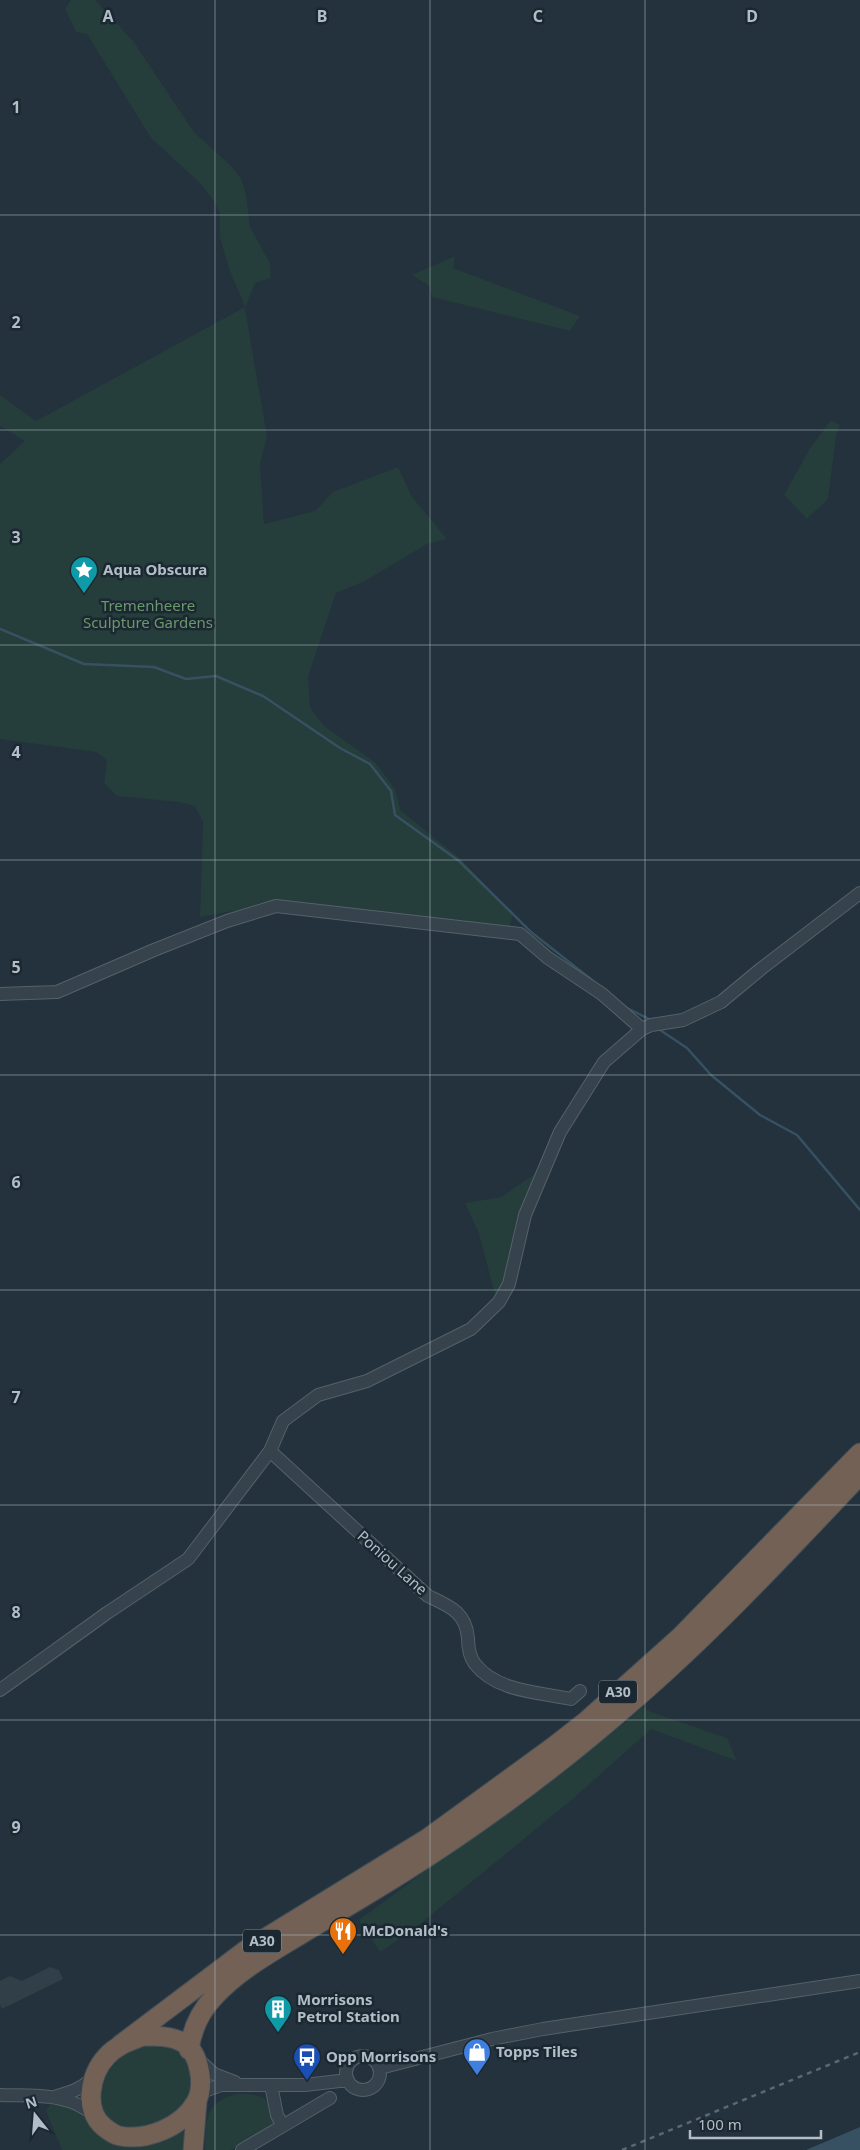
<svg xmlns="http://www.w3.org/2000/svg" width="860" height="2150" font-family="'Noto Sans',sans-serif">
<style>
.airport{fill:#313f49}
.green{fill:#253d3b}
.water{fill:#375162}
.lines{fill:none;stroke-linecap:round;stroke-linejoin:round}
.stream{stroke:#375162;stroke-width:2.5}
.minor-casing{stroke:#55616a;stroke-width:14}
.highway-casing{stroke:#424e57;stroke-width:21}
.minor{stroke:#37434c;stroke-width:12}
.highway{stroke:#726154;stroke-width:19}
.rail{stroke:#596873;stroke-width:2.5;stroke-dasharray:5 5;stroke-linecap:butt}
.grid{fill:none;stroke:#b2bec7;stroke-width:1;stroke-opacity:0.55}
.labels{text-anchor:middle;stroke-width:5;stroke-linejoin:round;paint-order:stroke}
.shield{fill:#1c2831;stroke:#85919a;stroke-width:1}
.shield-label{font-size:14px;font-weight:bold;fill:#b2bec7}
.poi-label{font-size:15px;font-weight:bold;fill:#b2bec7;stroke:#1c2831;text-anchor:start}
.park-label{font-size:15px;fill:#6a986c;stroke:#1c2831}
.street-label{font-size:15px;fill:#b2bec7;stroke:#1c2831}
.grid-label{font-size:16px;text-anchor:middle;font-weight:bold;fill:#b2bec7;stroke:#1c2831;stroke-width:5;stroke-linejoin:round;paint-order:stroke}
</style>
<rect width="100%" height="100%" fill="#23323c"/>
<path class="airport" d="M50 1967 59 1970 63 1979 2 2009 0 2005V1981L10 1976 22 1981Z"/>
<path class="green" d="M71 0H95L134 42 194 132 230 165 241 178 246 195 250 227 270 263 271 278 255 283 245 308 267 436 260 464 264 524 315 511 333 492 398 467 412 497 447 539 427 544 365 581 336 593 308 677 310 707 323 725 376 763 395 789 401 811 462 860 498 899 513 911 510 930 262 906 200 917 203 822 195 806 178 802 117 796 104 783 107 760 96 752 0 739V464L25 441 0 426V395L36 421 245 307 229 269 220 238V213L215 203 202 185 151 138 87 34 76 32 65 9Z
M455 256 453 268 580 316 570 331 432 297 429 286 412 275Z
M831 420 840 425 836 436 828 499 807 519 784 495 810 448Z
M535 1174 516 1221 505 1279 496 1299 479 1234 465 1203 501 1197Z
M643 1707 651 1712 727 1738 737 1761 651 1729 574 1798 414 1929 380 1952 359 1920 621 1726Z
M156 2043C163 2045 172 2046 178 2049 186 2054 188 2060 190 2068 202 2107 149 2141 116 2124 84 2108 106 2067 127 2052 136 2046 146 2045 156 2043Z
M236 2094C263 2094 268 2095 275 2122L231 2150H205C205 2121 205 2102 236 2094Z
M54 2097 74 2102 117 2136 184 2116 193 2150H62L46 2111Z"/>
<path class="water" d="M860 2127V2150H806Z"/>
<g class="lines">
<path class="stream" d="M0 629 84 664 154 667 186 679 216 676 263 696 340 748 370 764 391 791 395 815 459 861 531 932 592 980
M625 1007 651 1020
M660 1030 687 1048 711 1075 760 1115 797 1135 860 1210"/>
<g class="minor-casing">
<path id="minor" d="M0 994 57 992 154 950 227 921 276 906 520 934 548 958 602 994 642 1029
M270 1451 428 1596C449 1606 466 1612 468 1638 468 1647 469 1656 475 1664 497 1692 539 1692 571 1699L580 1691
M0 1690 107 1613 188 1559 270 1451 283 1421 318 1395 367 1381 471 1329 499 1302 509 1284 525 1215 560 1132 604 1062 642 1029 651 1025 683 1020 721 1002 762 968 860 893
M346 2073a17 17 0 1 1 34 0a17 17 0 1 1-34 0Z
M197 2058 214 2074 235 2082
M380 2068 492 2039 543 2029 860 1981
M271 2085 277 2115 282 2125
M199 2093 221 2085H305L348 2080
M0 2095C33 2096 69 2092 95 2116
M57 2096C72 2092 84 2088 95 2075
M242 2150 330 2098"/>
</g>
<g class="highway-casing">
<path id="highway" d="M143 2036C157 2036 172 2036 184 2043 200 2054 205 2086 196 2102 182 2127 147 2141 120 2136 114 2135 109 2131 104 2127 83 2110 90 2074 107 2056 117 2045 130 2041 143 2036Z
M120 2045 246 1950 428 1838 553 1747 585 1722 681 1636 860 1453
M189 2050C192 2029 199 2013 213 1998 239 1969 276 1950 308 1930 340 1911 372 1892 404 1872 485 1821 562 1763 634 1700 714 1631 787 1552 860 1475
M193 2150 197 2102"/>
</g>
<use href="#minor" class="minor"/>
<use href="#highway" class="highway"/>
<path class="rail" d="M622 2150 860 2052"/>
</g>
<path class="grid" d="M215 0V2150M430 0V2150M645 0V2150M0 215H860M0 430H860M0 645H860M0 860H860M0 1075H860M0 1290H860M0 1505H860M0 1720H860M0 1935H860"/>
<defs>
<g id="sight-pin" transform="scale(1.4375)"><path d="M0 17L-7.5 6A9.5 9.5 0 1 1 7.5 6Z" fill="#0f9aa8" stroke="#1c2831"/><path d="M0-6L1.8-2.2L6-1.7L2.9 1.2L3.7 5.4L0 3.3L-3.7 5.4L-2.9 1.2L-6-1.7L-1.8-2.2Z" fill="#fff"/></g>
<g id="restaurant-pin" transform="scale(1.4375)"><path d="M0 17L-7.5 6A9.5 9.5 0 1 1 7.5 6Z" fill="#e8710a" stroke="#1c2831"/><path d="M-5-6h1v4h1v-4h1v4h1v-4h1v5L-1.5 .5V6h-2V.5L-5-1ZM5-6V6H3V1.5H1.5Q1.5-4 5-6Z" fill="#fff"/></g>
<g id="building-pin" transform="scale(1.4375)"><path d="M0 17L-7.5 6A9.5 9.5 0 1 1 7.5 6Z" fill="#0f9aa8" stroke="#1c2831"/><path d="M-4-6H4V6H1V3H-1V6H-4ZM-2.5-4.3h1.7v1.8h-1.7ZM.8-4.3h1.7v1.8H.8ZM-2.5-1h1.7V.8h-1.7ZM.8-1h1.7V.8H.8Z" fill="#fff"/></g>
<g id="shop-pin" transform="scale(1.4375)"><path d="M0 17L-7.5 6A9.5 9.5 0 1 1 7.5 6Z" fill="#3f7fe0" stroke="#1c2831"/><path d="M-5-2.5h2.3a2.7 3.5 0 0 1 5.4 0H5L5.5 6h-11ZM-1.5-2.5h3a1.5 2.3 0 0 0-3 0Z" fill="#fff"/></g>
<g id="bus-pin" transform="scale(1.4375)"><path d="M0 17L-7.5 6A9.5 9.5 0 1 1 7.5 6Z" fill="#1a4fb4" stroke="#1c2831"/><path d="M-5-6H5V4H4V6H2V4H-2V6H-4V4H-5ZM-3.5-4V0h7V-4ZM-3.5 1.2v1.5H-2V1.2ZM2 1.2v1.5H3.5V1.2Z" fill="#fff"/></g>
</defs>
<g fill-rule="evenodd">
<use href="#sight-pin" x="84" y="570"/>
<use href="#restaurant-pin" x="343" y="1931"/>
<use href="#building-pin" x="278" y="2009"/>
<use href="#shop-pin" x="477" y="2052"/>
<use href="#bus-pin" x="307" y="2057"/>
</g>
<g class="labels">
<g class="shield">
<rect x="599" y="1680.5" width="38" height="23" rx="4"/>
<rect x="243" y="1929.5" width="38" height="23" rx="4"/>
</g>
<g class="shield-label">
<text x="618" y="1697">A30</text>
<text x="262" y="1946">A30</text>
</g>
<g class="poi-label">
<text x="103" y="575">Aqua Obscura</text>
<text x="362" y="1936">McDonald's</text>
<text x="297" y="2005">Morrisons<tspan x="297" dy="17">Petrol Station</tspan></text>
<text x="496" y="2057">Topps Tiles</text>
<text x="326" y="2062">Opp Morrisons</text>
</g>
<g class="park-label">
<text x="148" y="611">Tremenheere<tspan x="148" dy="17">Sculpture Gardens</tspan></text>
</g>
<g class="street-label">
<text transform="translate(392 1563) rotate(42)" y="5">Poniou Lane</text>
</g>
</g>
<g class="grid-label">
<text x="108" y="22">A</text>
<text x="322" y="22">B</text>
<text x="538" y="22">C</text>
<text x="752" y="22">D</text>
<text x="16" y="113">1</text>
<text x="16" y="328">2</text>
<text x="16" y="543">3</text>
<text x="16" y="758">4</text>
<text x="16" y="973">5</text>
<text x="16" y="1188">6</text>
<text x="16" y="1403">7</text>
<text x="16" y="1618">8</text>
<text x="16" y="1833">9</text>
</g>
<g transform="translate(35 2115) rotate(343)" stroke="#1c2831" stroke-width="4" paint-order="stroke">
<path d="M0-4L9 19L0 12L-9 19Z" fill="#b2bec7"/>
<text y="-8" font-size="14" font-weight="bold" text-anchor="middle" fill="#b2bec7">N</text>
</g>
<path d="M690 2130v8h131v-8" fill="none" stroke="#b2bec7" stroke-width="2.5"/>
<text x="698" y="2130" font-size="15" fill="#b2bec7" stroke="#1c2831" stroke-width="4" paint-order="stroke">100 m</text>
</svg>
